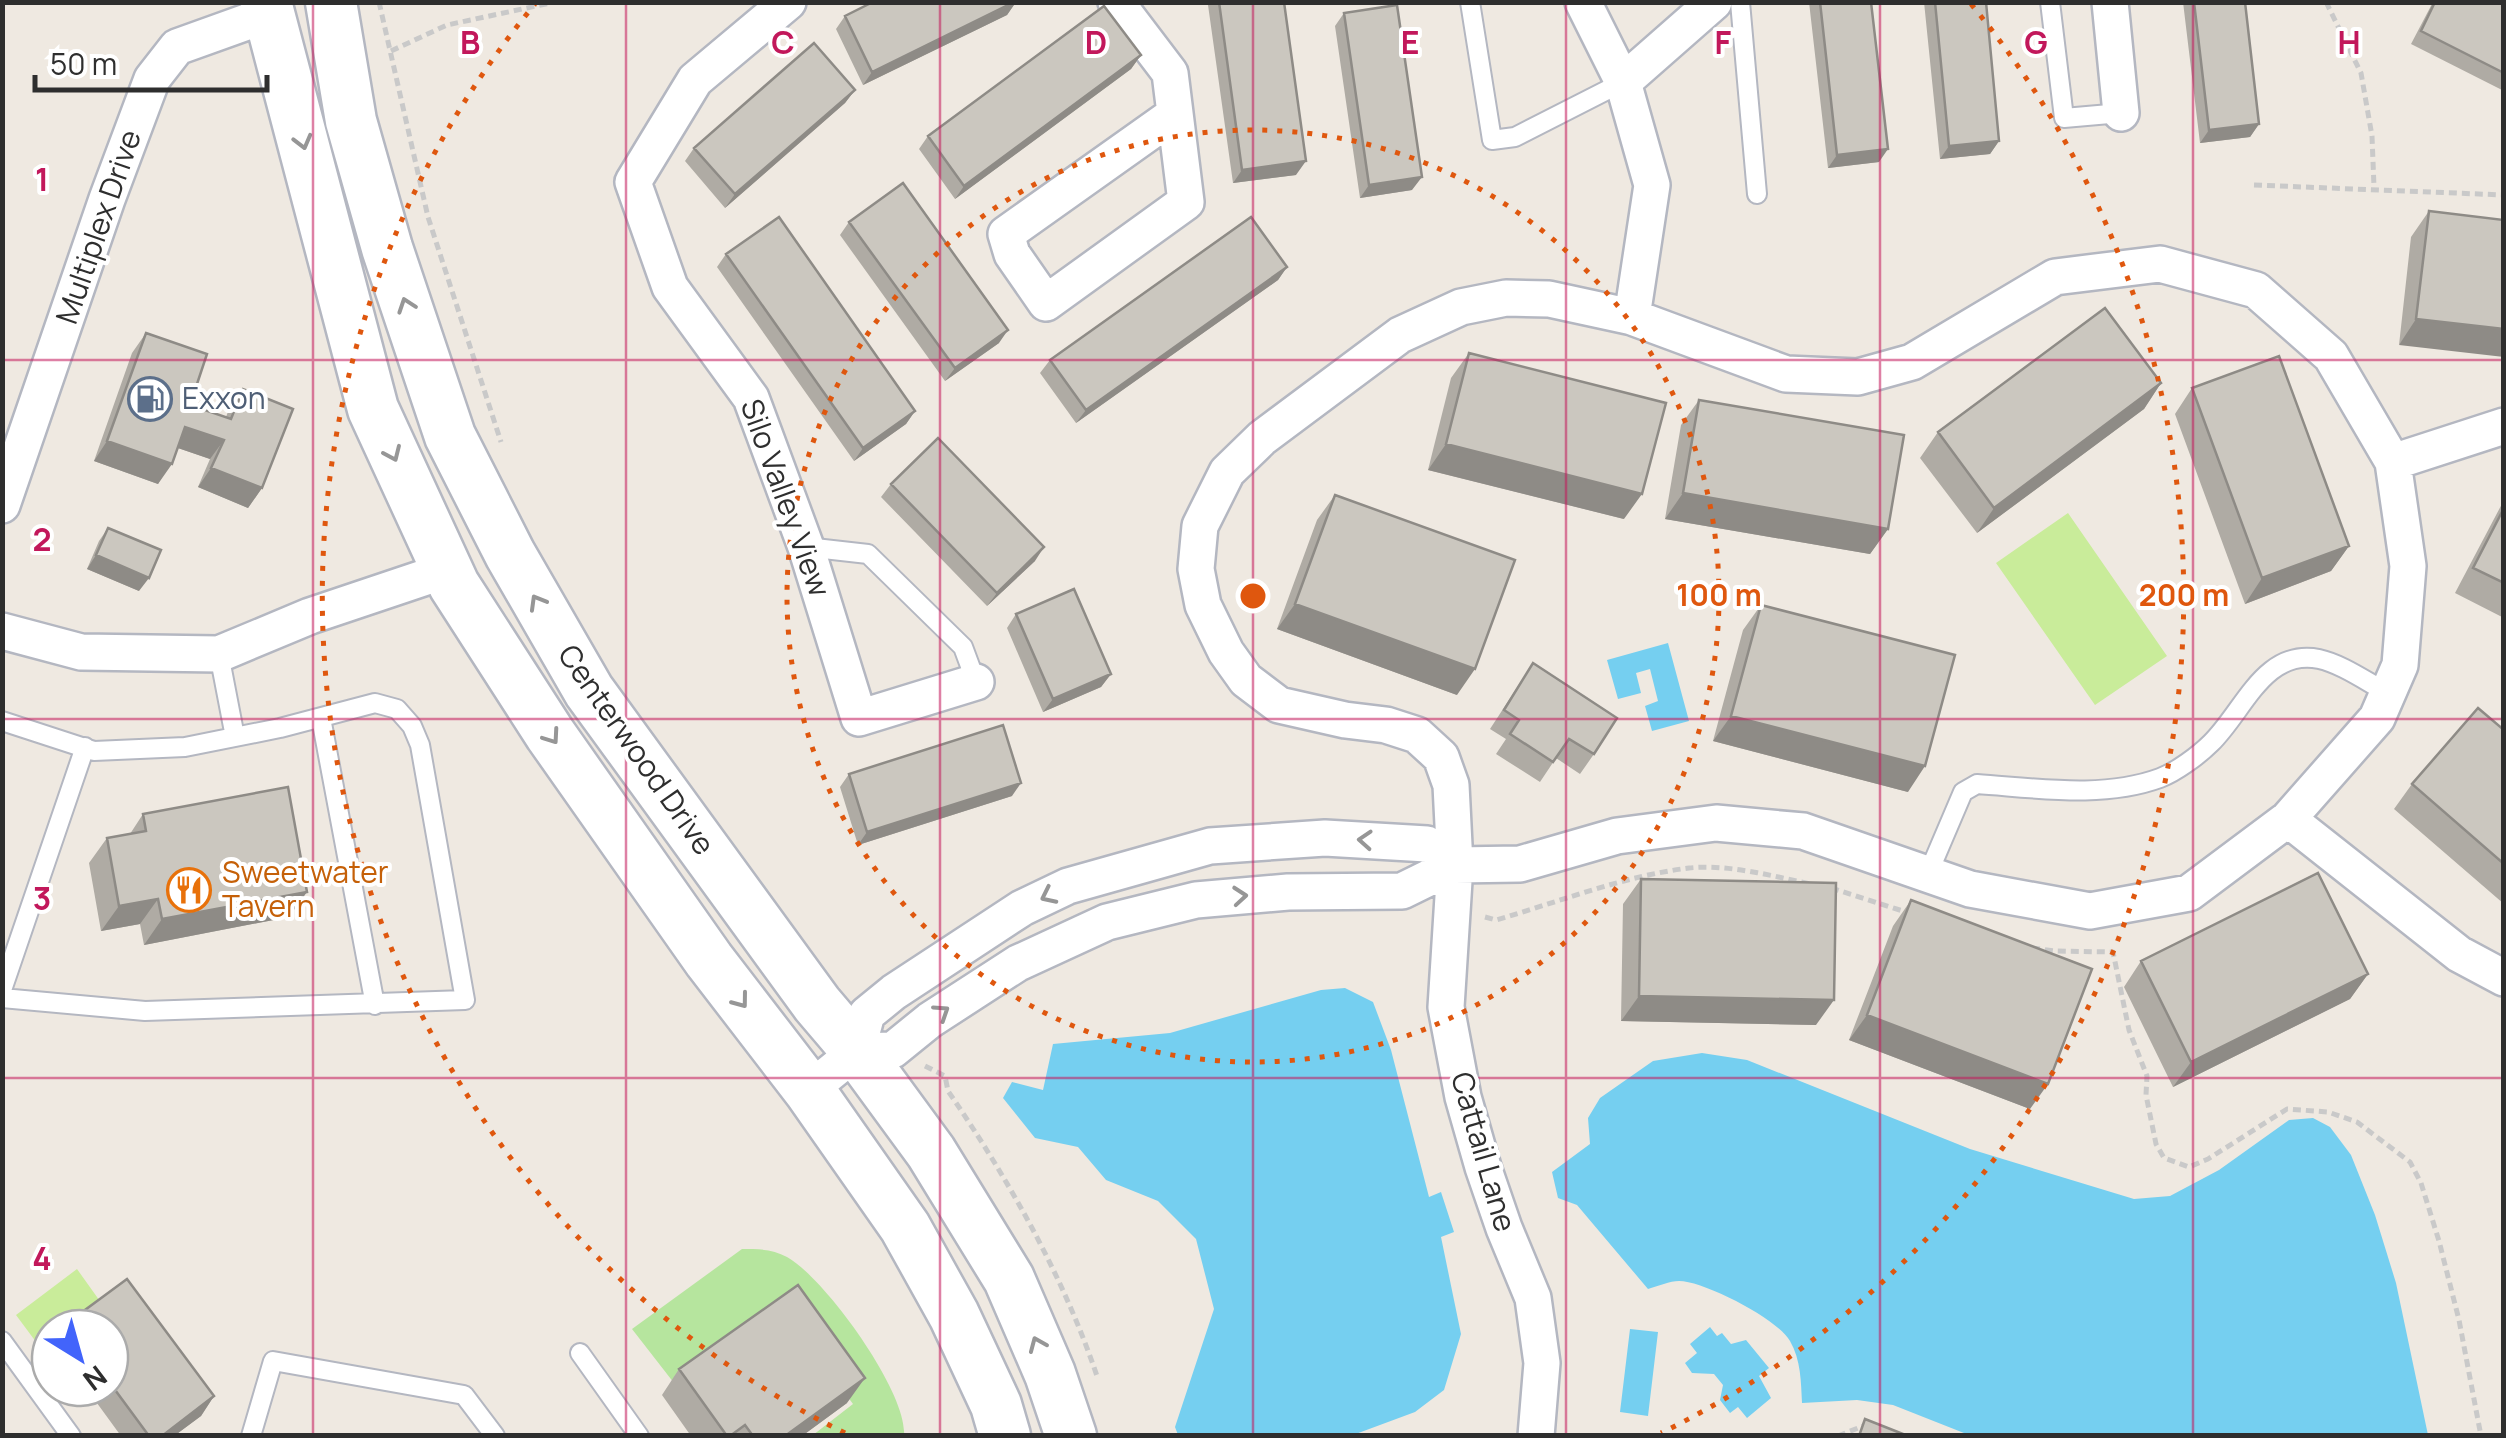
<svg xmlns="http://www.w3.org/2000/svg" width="2506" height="1438" font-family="Manrope,sans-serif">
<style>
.green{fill:#b6e59e}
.pitch{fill:#c9ec9a}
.water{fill:#75cff0}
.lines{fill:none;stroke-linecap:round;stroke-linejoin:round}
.lane-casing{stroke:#b4b7c1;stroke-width:22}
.street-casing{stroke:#b4b7c1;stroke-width:40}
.secondary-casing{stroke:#b4b7c1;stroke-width:55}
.path{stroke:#c9c9c9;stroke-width:5;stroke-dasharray:8 5;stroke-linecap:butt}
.lane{stroke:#fff;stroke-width:18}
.street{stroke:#fff;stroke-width:35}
.secondary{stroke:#fff;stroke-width:50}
.wall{fill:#afaba4}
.shaded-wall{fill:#8e8b86}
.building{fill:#cbc7bf;stroke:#8e8b86;stroke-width:2.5}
.oneway{stroke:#969696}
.grid{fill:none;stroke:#c2185b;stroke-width:2.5;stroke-opacity:0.55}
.ring{fill:none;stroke:#df570e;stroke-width:5;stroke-dasharray:5 10}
.labels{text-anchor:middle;stroke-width:8;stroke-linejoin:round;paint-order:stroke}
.street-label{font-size:30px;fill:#2e2e2e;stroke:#fff}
.service-label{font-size:30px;fill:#4e5e75;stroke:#fff;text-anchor:start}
.food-label{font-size:30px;fill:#c56008;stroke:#fff;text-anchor:start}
.grid-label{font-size:32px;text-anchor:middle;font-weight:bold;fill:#c2185b;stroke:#fff;stroke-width:8;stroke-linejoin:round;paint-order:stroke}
.centre{fill:#df570e;stroke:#fff;stroke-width:5}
.ring-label{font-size:30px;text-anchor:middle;font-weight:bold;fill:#df570e;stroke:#fff;stroke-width:8;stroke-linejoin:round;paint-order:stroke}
</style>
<rect width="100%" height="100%" fill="#efe9e1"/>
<path class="green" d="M742 1249C758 1249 773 1249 787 1257 825 1278 908 1393 904 1435H813L853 1404 780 1306 674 1383 632 1329Z"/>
<path class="pitch" d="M2068 513 2167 656 2095 705 1996 563Z
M77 1269 102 1304 71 1328H50V1344L42 1350 16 1315Z"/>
<path class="water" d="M1668 643 1689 721 1652 731 1645 706 1658 701 1650 669 1636 673 1641 693 1618 699 1607 660Z
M1345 988 1373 1002 1391 1050 1429 1197 1441 1192 1454 1232 1441 1237 1461 1334 1444 1390 1415 1412 1353 1435H1178L1175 1427 1214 1309 1196 1239 1158 1201 1106 1180 1078 1147 1035 1138 1003 1098 1012 1082 1043 1090 1053 1044 1170 1033 1321 990Z
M1702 1053 1747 1060 1970 1149 2134 1199 2170 1196 2219 1170 2289 1120 2313 1118 2330 1127 2351 1155 2375 1215 2396 1283 2428 1435H1969L1893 1405 1857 1400 1802 1403C1801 1382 1801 1360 1790 1341 1778 1319 1704 1281 1679 1281 1670 1281 1658 1286 1648 1289L1577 1205 1558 1198 1552 1172 1590 1144 1588 1118 1600 1098 1653 1061Z
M1710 1327 1717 1336 1722 1333 1731 1344 1746 1340 1769 1368 1759 1376 1771 1398 1747 1418 1738 1407 1730 1413 1720 1400 1723 1385 1714 1374 1692 1373 1685 1363 1697 1353 1690 1344Z
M1630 1329 1658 1332 1648 1416 1620 1412Z"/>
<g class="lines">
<g class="lane-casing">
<path id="lane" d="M1470 2 1492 140 1515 137 1623 82
M1740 2 1757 194
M2050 2 2064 118 2121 113
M806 547 868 554 963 647 976 682
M219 654 235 737
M321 718 375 1005
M2 721 94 751 185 747 280 728 375 703 397 709 412 726 420 745 465 1000 145 1011 2 998
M1928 874 1963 792 1977 784C2036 788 2103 799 2160 778 2176 772 2199 755 2211 743 2244 711 2264 648 2319 659 2342 664 2367 682 2388 693
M2 990 85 747
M2 1341 71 1436
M580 1353 639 1436
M251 1436 273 1361 464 1395 495 1436"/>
</g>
<g class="street-casing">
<path id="street" d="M788 2 695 80 633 182 670 287 751 398 806 547 859 718 976 682
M1116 2 1170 73 1186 202 1046 303 1012 254 1006 234 1175 114
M1583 2 1623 82 1652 185 1632 317
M2110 2 2121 113
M1623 82 1714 2
M2393 462 2504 426
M2 505 107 199 152 79 177 47 269 14
M2 631 81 652 219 654 310 616 447 570
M2288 819 2459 954 2504 978
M857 1051 893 1050 930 1020 1018 963 1107 922 1196 900 1288 892 1402 891 1455 865 1520 864 1617 836 1716 823 1803 831 1970 889 2090 911 2189 893 2288 819 2377 718 2400 665 2408 566 2393 462 2331 356 2256 290 2160 264 2055 277 1912 362 1858 377 1786 374 1632 317 1549 299 1506 298 1461 307 1400 335 1262 438 1227 472 1200 526 1196 569 1203 605 1226 652 1246 680 1279 705 1345 720 1386 725 1417 735 1441 757 1451 785 1455 865 1446 1007 1463 1097 1483 1167 1504 1228 1533 1298 1542 1363 1536 1436
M809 1090 857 1051 867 1014 894 992 1022 908 1068 886 1210 846 1325 838 1427 844 1455 865"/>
</g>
<g class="secondary-casing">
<path id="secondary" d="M266 2 373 409 454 585 550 734 709 960 809 1090 905 1227 954 1315 996 1405 1005 1436
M331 2 351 121 387 248 450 436 510 554 589 691 817 1004 857 1051 931 1152 1009 1279 1050 1374 1071 1436"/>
</g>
<path class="path" d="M379 2 428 217 501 442
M2326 2 2361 73 2372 136 2374 187
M391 51 447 25 555 2
M2254 185 2504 195
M1831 888 1906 912
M1485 917 1496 920C1559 902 1623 876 1689 868 1729 864 1772 876 1811 884
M2032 948 2054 951 2113 952 2129 1030 2147 1076 2146 1095 2156 1144 2164 1158 2189 1167 2208 1159 2287 1109 2328 1112 2357 1122 2410 1162 2421 1183 2439 1241 2459 1320 2481 1436
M925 1066 945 1076 948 1091C1009 1180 1064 1277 1098 1379
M1838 1436 1863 1426"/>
<use href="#lane" class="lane"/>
<use href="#street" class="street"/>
<use href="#secondary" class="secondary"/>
</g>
<path class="wall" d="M1016 2 1007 15 863 85 836 29 845 16Z
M1210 2H1284L1296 175 1233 183 1208 5Z
M1809 2H1871L1879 162 1828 168Z
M1924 2H1986L1999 141 1990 154 1940 159Z
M2183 2H2245L2259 124 2250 137 2200 143Z
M2433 2H2500L2504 4V91L2411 44Z
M1344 13 1412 190 1360 198 1335 26Z
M1141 55 1131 69 955 199 919 149 928 136Z
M855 90 845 103 725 208 685 161 694 148Z
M2429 211 2504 220 2399 345 2411 237Z
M849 222 999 343 945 381 840 235Z
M726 254 915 411 906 424 854 461 717 267Z
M1287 267 1278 280 1076 423 1040 373 1050 360Z
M146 333 190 405 226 417 229 409 243 389 262 488 248 508 198 487 210 459 178 448 158 484 94 461 132 353Z
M1469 353 1624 519 1428 470 1451 378Z
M2161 383 2144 409 1977 533 1920 458 1938 432Z
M2192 388 2349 546 2331 571 2245 604 2175 414Z
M1699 400 1888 529 1870 554 1665 519 1681 425Z
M891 484 1035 561 987 606 881 497Z
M1335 495 1457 695 1277 629 1317 520Z
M2504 500V618L2455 593Z
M108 528 139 591 87 569 99 541Z
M1761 605 1908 792 1713 741 1743 630Z
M1016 614 1111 674 1101 687 1043 712 1007 628Z
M1533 663 1594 754 1580 774 1556 758 1540 782 1496 754 1506 739 1490 729Z
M2504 730V904L2394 809 2412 784Z
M849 774 1012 796 858 845 840 787Z
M143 814 289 917 144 945 140 924 101 931 89 863 107 838 130 834Z
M1641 879 1816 1025 1621 1021 1623 904Z
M1911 900 2030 1109 1849 1040 1893 926Z
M2141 961 2368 974 2350 999 2173 1087 2124 987Z
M127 1279 214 1396 201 1416 174 1436H121L86 1388H110V1328H63L66 1324Z
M679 1369 847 1403 802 1436H691L662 1395Z"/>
<path class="shaded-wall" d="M1016 2 1007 15 863 85 872 72Z
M1141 55 1131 69 955 199 964 186Z
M855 90 845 103 725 208 735 194Z
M2259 124 2250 137 2200 143 2209 130Z
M1999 141 1990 154 1940 159 1949 146Z
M1888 149 1879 162 1828 168 1837 155Z
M1306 161 1296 175 1233 183 1242 170Z
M1422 177 1412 190 1360 198 1369 185Z
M1287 267 1278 280 1076 423 1086 410Z
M2416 319 2504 329V357L2399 345Z
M1008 330 999 343 945 381 955 368Z
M2161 383 2144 409 1977 533 1994 508Z
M915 411 906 424 854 461 863 448Z
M185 427 224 440 210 459 172 446Z
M107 441 172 464 158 484 94 461Z
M1446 444 1642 494 1624 519 1428 470Z
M211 468 262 488 248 508 198 487Z
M1683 493 1888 529 1870 554 1665 519Z
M2349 546 2331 571 2245 604 2262 578Z
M1044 547 1035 561 987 606 997 593Z
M96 555 149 578 139 591 87 569Z
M1295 604 1475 669 1457 695 1277 629Z
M1111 674 1101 687 1043 712 1053 699Z
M1731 716 1925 766 1908 792 1713 741Z
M1021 783 1012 796 858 845 867 832Z
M307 892 289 917 144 945 162 919Z
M158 899 140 924 101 931 119 906Z
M2368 974 2350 999 2173 1087 2191 1062Z
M1639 996 1834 1000 1816 1025 1621 1021Z
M1867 1015 2048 1084 2030 1109 1849 1040Z
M865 1378 847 1403 802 1436H785Z
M214 1396 201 1416 174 1436H162Z"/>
<path class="building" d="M873 2H1014L872 72 845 16Z
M1219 2H1284L1306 161 1242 170Z
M1820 2H1871L1888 149 1837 155Z
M1935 2H1986L1999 141 1949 146Z
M2194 2H2245L2259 124 2209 130Z
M2435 2H2500L2504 4V73L2421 31Z
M1397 5 1422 177 1369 185 1344 13Z
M1104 6 1141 55 964 186 928 136Z
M814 43 855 90 735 194 694 148Z
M903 183 1008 330 955 368 849 222Z
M2429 211 2504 220V329L2416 319Z
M779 217 915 411 863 448 726 254Z
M1251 217 1287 267 1086 410 1050 360Z
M2105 308 2161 383 1994 508 1938 432Z
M146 333 207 354 190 405 231 419 243 389 293 409 262 488 211 468 224 440 185 427 172 464 107 441Z
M1469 353 1666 403 1642 494 1446 444Z
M2279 356 2349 546 2262 578 2192 388Z
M1699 400 1904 435 1888 529 1683 493Z
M938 438 1044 547 997 593 891 484Z
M1335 495 1515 560 1475 669 1295 604Z
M2504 508V583L2473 568Z
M108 528 161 550 149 578 96 555Z
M1074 589 1111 674 1053 699 1016 614Z
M1761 605 1955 655 1925 766 1731 716Z
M1533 663 1617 718 1594 754 1569 739 1553 762 1510 734 1519 720 1504 710Z
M2478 708 2504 730V864L2412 784Z
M1003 725 1021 783 867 832 849 774Z
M288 787 307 892 162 919 158 899 119 906 107 838 146 831 143 814Z
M2318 873 2368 974 2191 1062 2141 961Z
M1641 879 1836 883 1834 1000 1639 996Z
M1911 900 2092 969 2048 1084 1867 1015Z
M127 1279 214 1396 162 1436H149L110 1383V1328H70L66 1324Z
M798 1285 865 1378 785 1436H753L745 1425 730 1436H727L679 1369Z
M1865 1419 1908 1436H1859Z"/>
<defs><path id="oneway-chevron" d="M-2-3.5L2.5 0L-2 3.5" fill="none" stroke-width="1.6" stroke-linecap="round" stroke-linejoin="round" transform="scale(2.5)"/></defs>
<g class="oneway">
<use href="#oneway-chevron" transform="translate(303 142) rotate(75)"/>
<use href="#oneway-chevron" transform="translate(406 305) rotate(-109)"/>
<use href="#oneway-chevron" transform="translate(393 454) rotate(66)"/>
<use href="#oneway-chevron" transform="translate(537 602) rotate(-120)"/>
<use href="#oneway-chevron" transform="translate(552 737) rotate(55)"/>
<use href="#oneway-chevron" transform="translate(1365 840) rotate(-176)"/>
<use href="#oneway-chevron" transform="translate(1048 896) rotate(154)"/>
<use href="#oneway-chevron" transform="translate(1240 896) rotate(-5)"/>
<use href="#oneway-chevron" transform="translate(741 1001) rotate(53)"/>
<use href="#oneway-chevron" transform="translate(942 1012) rotate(-33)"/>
<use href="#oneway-chevron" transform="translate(1037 1344) rotate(-113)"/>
</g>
<path class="grid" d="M313 2V1436M626 2V1436M940 2V1436M1253 2V1436M1566 2V1436M1880 2V1436M2193 2V1436M2 360H2504M2 719H2504M2 1078H2504"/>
<g class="ring">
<circle cx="1253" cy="596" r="466"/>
<path d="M845 1433A931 931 0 0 1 535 4M1971 4A931 931 0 0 1 1661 1433"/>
</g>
<defs>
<g id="fuel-ring" transform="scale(2.25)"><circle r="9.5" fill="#fff" stroke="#5c6f8a" stroke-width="1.5"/><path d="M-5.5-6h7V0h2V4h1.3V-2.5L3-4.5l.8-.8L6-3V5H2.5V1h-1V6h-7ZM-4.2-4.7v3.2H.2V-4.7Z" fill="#5c6f8a"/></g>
<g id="restaurant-ring" transform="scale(2.25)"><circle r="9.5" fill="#fff" stroke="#e8710a" stroke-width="1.5"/><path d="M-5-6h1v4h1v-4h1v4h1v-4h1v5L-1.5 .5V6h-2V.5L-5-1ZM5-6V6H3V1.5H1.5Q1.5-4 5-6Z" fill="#e8710a"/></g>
</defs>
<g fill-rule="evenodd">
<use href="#fuel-ring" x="150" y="399"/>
<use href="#restaurant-ring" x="189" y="890"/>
</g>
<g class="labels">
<g class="street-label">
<text transform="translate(99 227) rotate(-71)" y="10">Multiplex Drive</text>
<text transform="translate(785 498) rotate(70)" y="10">Silo Valley View</text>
<text transform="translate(636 750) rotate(55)" y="10">Centerwood Drive</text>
<text transform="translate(1483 1152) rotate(74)" y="10">Cattail Lane</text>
</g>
<g class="service-label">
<text x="182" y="409">Exxon</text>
</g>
<g class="food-label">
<text x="222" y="883">Sweetwater<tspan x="222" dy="34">Tavern</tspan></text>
</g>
</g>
<g class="grid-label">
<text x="470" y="54">B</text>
<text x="783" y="54">C</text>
<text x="1096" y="54">D</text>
<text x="1410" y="54">E</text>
<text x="1723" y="54">F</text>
<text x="2036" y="54">G</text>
<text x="2349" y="54">H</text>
<text x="42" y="191">1</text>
<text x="42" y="551">2</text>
<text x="42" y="910">3</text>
<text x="42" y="1270">4</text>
</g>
<circle cx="1253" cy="596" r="15" class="centre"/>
<g class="ring-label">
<text x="1719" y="606">100 m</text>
<text x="2184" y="606">200 m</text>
</g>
<rect width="2506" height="1438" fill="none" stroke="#2e2e2e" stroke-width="10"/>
<g transform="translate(80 1358) rotate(143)"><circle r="48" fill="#ffffff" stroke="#ababab" stroke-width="2.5"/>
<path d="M0-8L18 38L0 25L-18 38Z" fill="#4264fb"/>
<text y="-15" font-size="28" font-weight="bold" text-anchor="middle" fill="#2e2e2e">N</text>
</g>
<path d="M35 75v15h232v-15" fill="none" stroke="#2e2e2e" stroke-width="5"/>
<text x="50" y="75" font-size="30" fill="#2e2e2e" stroke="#ffffff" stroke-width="8" paint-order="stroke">50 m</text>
</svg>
